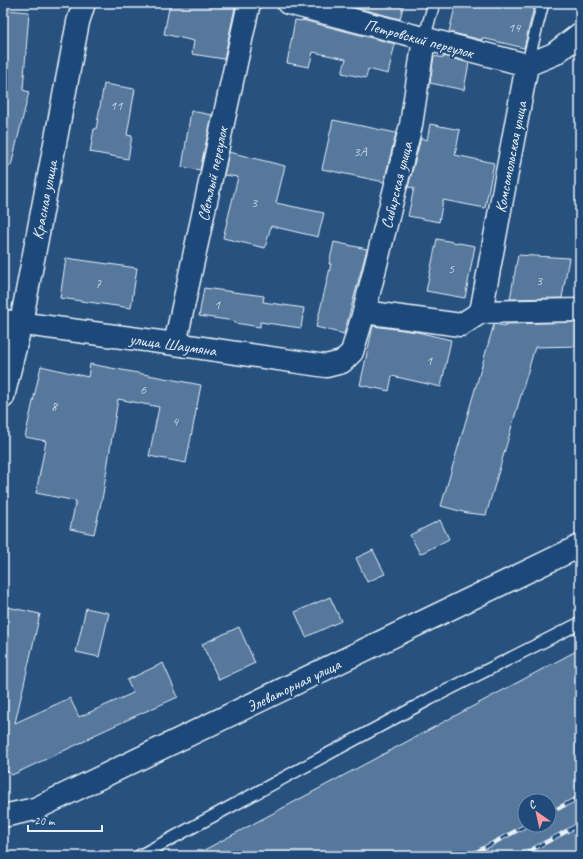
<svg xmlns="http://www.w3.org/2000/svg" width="583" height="859" font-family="Caveat,sans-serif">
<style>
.building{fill:#57789d;stroke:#e8f1f8;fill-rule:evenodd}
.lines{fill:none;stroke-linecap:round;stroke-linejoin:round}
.lane-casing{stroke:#e8f1f8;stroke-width:14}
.street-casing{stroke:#e8f1f8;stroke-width:25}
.primary-casing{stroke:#e8f1f8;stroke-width:25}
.lane{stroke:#1f4a7a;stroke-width:11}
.street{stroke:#1f4a7a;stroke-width:22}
.primary{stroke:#1f4a7a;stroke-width:22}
.rail-casing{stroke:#e8f1f8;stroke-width:4.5}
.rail{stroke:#1f4a7a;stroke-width:3;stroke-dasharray:9;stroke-linecap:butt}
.labels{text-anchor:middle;stroke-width:4;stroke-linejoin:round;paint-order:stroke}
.number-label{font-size:14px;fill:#c4d3e1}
.street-label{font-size:16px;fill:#e8f1f8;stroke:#1f4a7a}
</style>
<rect width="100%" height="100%" fill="#27517f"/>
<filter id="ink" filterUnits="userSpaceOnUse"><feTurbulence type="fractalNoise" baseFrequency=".025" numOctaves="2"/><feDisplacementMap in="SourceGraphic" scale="8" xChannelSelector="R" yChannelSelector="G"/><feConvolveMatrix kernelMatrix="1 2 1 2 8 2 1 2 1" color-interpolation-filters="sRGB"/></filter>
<g filter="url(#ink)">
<path class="building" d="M170 3H236L224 59 192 54 194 41 164 34Z
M338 3H404L400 19Z
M456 3H535L524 48 482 38V40L449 32Z
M5 10 29 12 23 90 29 92 11 166 3 165V38Z
M295 20 302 21V20L395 44 388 74 368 69 366 78 342 73 346 59 313 52 309 67 287 63Z
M434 56 444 58V56L469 63 464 90 430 83Z
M104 84 135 89 127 135 132 136 128 159 90 152 94 129H96Z
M191 111 212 115 200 170 182 167Z
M333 120 396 133 384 182 322 169Z
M430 124 460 130 455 155 494 163 485 208 443 200 439 222 408 216 414 188 408 187 421 138 427 140Z
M229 152 285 166 276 203 324 213 318 237 271 226 265 248 223 238 238 177 224 175Z
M437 239 475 246 465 298 426 291Z
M334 242 367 249 344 334 316 327 331 264H329Z
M518 255 569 258 562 298 510 299Z
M66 258 137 268 131 308 60 298Z
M204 288 264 296 263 302 304 308 301 328 260 322V327L235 323V321L199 316Z
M580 322V346L535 347 486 515 467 513 441 506 494 324 506 326V324Z
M373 326 417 332 451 340 441 387 392 376 389 391 360 385Z
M90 364 201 385 186 463 149 456 159 407 118 399 103 494 94 534 70 529 76 501 36 493 46 441 25 437 41 366 88 377Z
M440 520 449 539 420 554 410 535Z
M373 550 385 574 367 582 356 558Z
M330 597 341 621 306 637 295 612Z
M3 606 40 614 15 723 70 698 79 717 133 693 127 680 163 663 178 697 142 713 88 738 89 739 12 775 3 768Z
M86 608 109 613 99 657 76 652Z
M239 627 255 663 219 680 202 644Z
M580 649V856H193ZM525 801H549V825H525Z"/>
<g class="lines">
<g class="lane-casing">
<path id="lane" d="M424 39 434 3
M527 65 543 3
M139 856 430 699 580 623"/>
</g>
<g class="street-casing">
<path id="street" d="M288 3 527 65
M527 65 554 54 580 34
M364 312 461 325 481 312 580 310
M481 312 527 65
M3 321 175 344 326 366 342 362 352 352 364 312 411 125 424 39
M175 344 249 3
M3 397 21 323 78 22 84 3"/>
</g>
<g class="primary-casing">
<path id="primary" d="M3 816 35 809 580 546"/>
</g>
<use href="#lane" class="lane"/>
<use href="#street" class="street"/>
<use href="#primary" class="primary"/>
<g class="rail-casing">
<path id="rail" d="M549 813 580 797
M469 856 527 825
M520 856 580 824"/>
</g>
<use href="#rail" class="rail"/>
</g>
</g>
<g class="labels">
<g class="number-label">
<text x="514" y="32">14</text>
<text x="116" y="110">11</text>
<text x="360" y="156">3А</text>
<text x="254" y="207">3</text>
<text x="451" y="273">5</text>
<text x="539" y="285">3</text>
<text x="98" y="288">7</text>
<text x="217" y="309">1</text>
<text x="429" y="365">1</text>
<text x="143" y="394">6</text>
<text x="54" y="411">8</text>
<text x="175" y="426">4</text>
</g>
<g class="street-label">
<text transform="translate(419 38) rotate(15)" y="6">Петровский переулок</text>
<text transform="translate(510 157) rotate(-79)" y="6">Комсомольская улица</text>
<text transform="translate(212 174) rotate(-78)" y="6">Светлый переулок</text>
<text transform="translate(396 185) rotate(-76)" y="6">Сибирская улица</text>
<text transform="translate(44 200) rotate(-79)" y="6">Красная улица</text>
<text transform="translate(173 344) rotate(8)" y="6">улица Шаумяна</text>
<text transform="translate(293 685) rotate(-26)" y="6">Элеваторная улица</text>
</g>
</g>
<rect width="583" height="859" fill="none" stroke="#1f4a7a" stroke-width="16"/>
<rect x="8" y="8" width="567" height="843" fill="none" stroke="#e8f1f8" stroke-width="1.5" filter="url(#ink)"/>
<g transform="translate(537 813) rotate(326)"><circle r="19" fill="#1f4a7a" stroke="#6f8dac"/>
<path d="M0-3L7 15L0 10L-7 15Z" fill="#ff9aa2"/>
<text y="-6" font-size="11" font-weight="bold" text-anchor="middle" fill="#e8f1f8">С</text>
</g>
<path d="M28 825v6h74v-6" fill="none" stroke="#e8f1f8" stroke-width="2"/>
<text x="34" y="825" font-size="12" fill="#e8f1f8" stroke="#1f4a7a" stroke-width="3" paint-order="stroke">20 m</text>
</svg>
